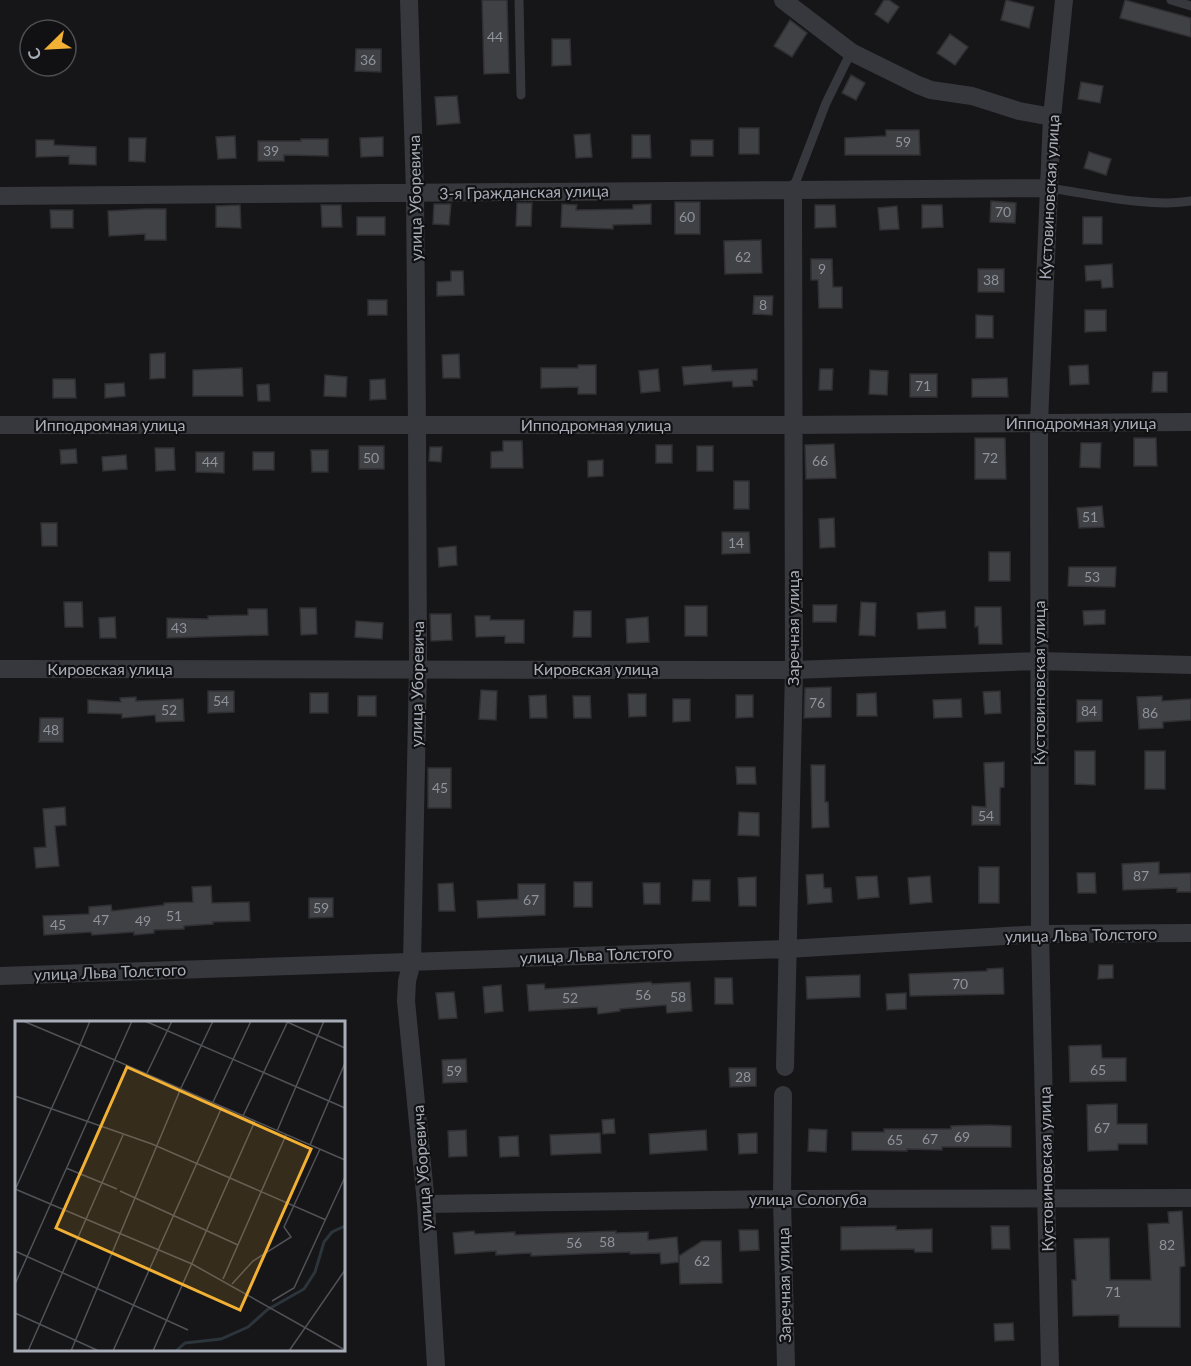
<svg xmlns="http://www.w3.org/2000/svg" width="1191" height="1366" font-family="Lato,sans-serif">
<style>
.building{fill:#404145;stroke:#303034;stroke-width:1.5}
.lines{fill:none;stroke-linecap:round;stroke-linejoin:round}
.lane{stroke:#37383d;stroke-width:9}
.street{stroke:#37383d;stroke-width:18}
.labels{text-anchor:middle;stroke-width:4.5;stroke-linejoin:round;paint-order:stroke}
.number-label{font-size:14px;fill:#8e929b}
.street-label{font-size:16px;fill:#a8adb8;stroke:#111113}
.inset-river{fill:none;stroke:#2c353c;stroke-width:3}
.inset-road{fill:none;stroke:#505258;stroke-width:1.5}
.view{fill:#f2b134;fill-opacity:0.15;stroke:#f2b134;stroke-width:3}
.inset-edge{fill:none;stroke:#a8adb8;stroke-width:3}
</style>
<rect width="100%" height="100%" fill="#161618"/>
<path class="building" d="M482 0H507L509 73 484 74Z
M884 0H889L899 7 888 23 875 14Z
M1006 0 1034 7 1029 28 1001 20Z
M1125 0 1191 18V37L1120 18Z
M790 20 807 33 792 57 774 46Z
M950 34 968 47 955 65 937 53Z
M552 39H570L571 65 552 66Z
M356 49H381V72L355 71Z
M851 75 865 83 856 100 842 93Z
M1081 82 1103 86 1100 103 1078 99Z
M457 96 460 123 437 125 435 97Z
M739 128H759V154H739Z
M886 130H919L920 155H845V138L886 136Z
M590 134 592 157 576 158 574 135Z
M632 135H650L651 158H632Z
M235 136 236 158 218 159 216 137Z
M383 137V156L361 157 360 138Z
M129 138H146L145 162 129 161Z
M301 139H328V156L284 155V161H258V141H301Z
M36 140H54V145L96 147V165L69 164V156L36 157Z
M691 140H713V156H691Z
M1089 152 1111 159 1106 175 1084 168Z
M991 201 1016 203 1015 223 990 222Z
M675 202H700V234H675Z
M517 203H532L531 226H516Z
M434 204H451L449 225 433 224Z
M562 204 577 205 576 210 633 209V205L651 204V224L613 225V229L561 227Z
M240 205 241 228 216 227V206Z
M321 205H341L342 227H322Z
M815 205H835L836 227 815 228Z
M922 205H942L943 227 922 228Z
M897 206 899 229 880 230 878 208Z
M145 209H166V240H145V234L109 236 108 211Z
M50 210H73V228H51Z
M357 217H385V235H357Z
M1083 217H1102V244H1083Z
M761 240 762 273 725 274 724 241Z
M811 259H832L833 287H842V308H819L818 280H811Z
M1112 264 1113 287 1102 288 1101 280 1086 281 1085 266Z
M978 269H1004V292H978Z
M451 271H463L464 295 437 296V282L451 281Z
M754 296H773L772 315 753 314Z
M368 300H387V315H368Z
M1085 310H1106V331L1085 332Z
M976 315 993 316V338H976Z
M165 353V378L150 379V354Z
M459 354 460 378H443L442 355Z
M578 365H596V394H578V387L541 388V368H578Z
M711 365 712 371 757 369V380H752L753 386 733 387 732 381 684 385 682 367Z
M1088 365 1089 384 1070 385 1069 366Z
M242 368 243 396H193V370Z
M658 369 660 391 641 393 639 371Z
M820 369H833L832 390H819Z
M870 370 888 371 887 395 869 394Z
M1153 372H1167V392H1152Z
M910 374H937V397H910Z
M325 375 347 377 346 397 324 396Z
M1007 378 1008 397H972V379Z
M53 379H75L76 398H53Z
M385 379 386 399 370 400V380Z
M124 383 125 396 105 398V384Z
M269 384 270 401H258L257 385Z
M975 438H1005L1006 479H975Z
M1134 438H1156L1157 466H1134Z
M503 441H522L523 468H491V452L503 451Z
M1081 443H1101L1100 468 1080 467Z
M834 444 836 478 806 479 805 445Z
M656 445H672V463H656Z
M359 446H384V469H359Z
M697 446H713V471H697Z
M430 447H442L441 462 429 461Z
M155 448H174L175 470 156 471Z
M76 449 77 463 61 464 60 450Z
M311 450H328V472H312Z
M196 452H224V473L196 472Z
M253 452H274V470H253Z
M126 455 127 469 103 471 102 457Z
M603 460V476L588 477V461Z
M734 481H749V509H734Z
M1102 506 1104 527 1079 528 1077 508Z
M834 518 835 547 820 548 819 519Z
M41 523H57V546H42Z
M722 532H749L750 553 722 554Z
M456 546 457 565 439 567 438 548Z
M989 552H1010V581H989Z
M1069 567H1116L1115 587 1068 586Z
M64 602H82L83 627H65Z
M861 602 876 603 875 636 859 635Z
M813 605H837L836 622H813Z
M685 606H707V636H685Z
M975 607H1001L1002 644H979L978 626 975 627Z
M300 608H316L317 634 301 635Z
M248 609H267L268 635 167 638V618L208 619V616L248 615Z
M1105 610V624L1084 625 1083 611Z
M574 611H591V637H573Z
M945 611 946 628 918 629 917 613Z
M430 614H451L452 640 431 641Z
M475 616H490V620H524V643H505V636L476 637Z
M115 617 116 638H100L99 618Z
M648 617 649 642 627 643 626 619Z
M356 621 383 623 382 639 355 637Z
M831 687V717L804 718 805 688Z
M481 690 497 691 496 720 479 719Z
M208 691H234V712L208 713Z
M1000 691 1001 713 985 714 983 692Z
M310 693H328V713H310Z
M876 693 877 716H857V694Z
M628 694H646V716L629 717Z
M546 695 547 718H530L529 696Z
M736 695H753V717L736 718Z
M358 696H376V716H358Z
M573 696H590L591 718H574Z
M1162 696V701L1191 699V720L1163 722V728L1139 729 1137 697Z
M136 697V701L183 699 184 721 156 722 155 715 122 718V714L88 713V700L121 702 120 698Z
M673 699H690V721L673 722Z
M961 699 962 717 934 718 933 700Z
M1077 700H1102V721L1077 722Z
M40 718H63V742H39Z
M1075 751H1095V785L1075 784Z
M1145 751H1165V789H1145Z
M1004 762V787L1000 788V825H972V806L986 807 984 763Z
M811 765H825V802H828L829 827 812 828Z
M736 767H755L756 784H737Z
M428 768H451V808H428Z
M65 807 66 825 55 826 59 866 36 868 34 848 46 847 43 809Z
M739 812 759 813V836L738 835Z
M1159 862V874L1191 873V892H1177V888L1123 890 1122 864Z
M979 867H999V903H979Z
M1077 873H1095L1096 893H1078Z
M823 874 824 888H831L832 902 808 904 806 875Z
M877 876 879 897 858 899 856 877Z
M930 876 932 902 910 904 908 878Z
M756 877V906H739L738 878Z
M693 880H710V901H692Z
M574 882H592V907H574Z
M453 883 455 911H439L438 884Z
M643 883H660V904H644Z
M518 884H545V915L478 918 477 901 518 899Z
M211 886 212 903 249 902 250 921 213 922V924L184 926V929L154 930V933L134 935V932L92 935 91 932 44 935 43 916 89 914V907L111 905 112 911 164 905V903L193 902 192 887Z
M309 898H333V917L309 918Z
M1099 965H1113V978L1098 979Z
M1003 968 1004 994 910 996 909 974 987 971V969Z
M860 975V997L807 999 806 977Z
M715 978H732L733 1004H715Z
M651 982 652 984 690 982 692 1011 667 1013 666 1005 620 1009V1011L598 1014 597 1007 529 1011 527 985 544 984 545 989Z
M501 985 503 1011 485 1013 483 987Z
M454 992 457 1018 439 1019 436 993Z
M906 993V1009L887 1010 886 994Z
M1101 1045 1102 1058H1126V1081L1070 1082 1069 1046Z
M466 1059 467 1082 443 1083 442 1060Z
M729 1068H756V1086L730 1087Z
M1117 1104V1124H1147V1144H1118V1150L1088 1151 1087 1105Z
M614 1119 615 1133 603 1134 602 1120Z
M988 1125 1011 1126V1147H942V1150L907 1149V1151L852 1150V1132H884V1129H951V1126Z
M809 1129 827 1130 826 1152 808 1151Z
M466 1130 467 1156 449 1157 448 1131Z
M706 1130 707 1150 650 1154 649 1134Z
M600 1133 601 1153 551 1155 550 1135Z
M757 1133V1153L739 1154 738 1134Z
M518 1136 519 1156 500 1157 499 1137Z
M1182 1211 1185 1266 1180 1267V1327H1119V1315L1073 1316 1072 1280H1076L1074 1239 1109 1238 1110 1280H1151L1148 1224 1169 1223 1168 1212Z
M896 1226V1230L932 1229V1252H915L914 1249 841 1250V1227Z
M991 1226H1009L1010 1249H992Z
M739 1230H758L759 1250 740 1251Z
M474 1231 475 1234 515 1232V1235L616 1231V1233L648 1232V1240L677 1237 679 1262 661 1264 660 1253 630 1254V1252L531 1256V1253L496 1255V1251L455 1254 453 1233Z
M702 1241H721L722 1283 680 1284 679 1256Z
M1013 1323 1014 1340 995 1341 994 1324Z"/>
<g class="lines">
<path class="lane" d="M519 0 521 95
M1171 0 1191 6
M1049 188C1091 194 1150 208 1191 201
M793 189 826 103 851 52"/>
<path class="street" d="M409 0 415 193 417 425 418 668 412 962 407 981 406 1001 426 1204 436 1366
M783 0 851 52 918 85 931 90 972 96 1019 111 1052 117
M0 196 1049 188
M0 425H792L1191 422
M0 669 794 670 1039 661 1191 665
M0 976 787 949 1040 934 1191 933
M785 1067 794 670 793 189
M783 1095 782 1199 786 1366
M426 1204 782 1199 1191 1198
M1050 1366 1040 934 1039 423 1052 117 1064 0"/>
</g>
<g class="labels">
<g class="number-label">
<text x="495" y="42">44</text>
<text x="368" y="65">36</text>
<text x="903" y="147">59</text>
<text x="271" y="156">39</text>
<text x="1003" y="217">70</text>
<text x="687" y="222">60</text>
<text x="743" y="262">62</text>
<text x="822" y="274">9</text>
<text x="991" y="285">38</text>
<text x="763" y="310">8</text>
<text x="923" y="391">71</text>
<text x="371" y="463">50</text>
<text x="990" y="463">72</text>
<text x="820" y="466">66</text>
<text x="210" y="467">44</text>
<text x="1090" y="522">51</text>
<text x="736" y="548">14</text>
<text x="1092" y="582">53</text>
<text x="179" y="633">43</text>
<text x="221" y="706">54</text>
<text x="817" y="708">76</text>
<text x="169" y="715">52</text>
<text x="1089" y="716">84</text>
<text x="1150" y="718">86</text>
<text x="51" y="735">48</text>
<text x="440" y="793">45</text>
<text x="986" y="821">54</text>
<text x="1141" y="881">87</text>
<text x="531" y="905">67</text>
<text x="321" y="913">59</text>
<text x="174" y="921">51</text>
<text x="101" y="925">47</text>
<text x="143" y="926">49</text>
<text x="58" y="930">45</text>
<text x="960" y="989">70</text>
<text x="643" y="1000">56</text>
<text x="678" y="1002">58</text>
<text x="570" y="1003">52</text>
<text x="1098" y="1075">65</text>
<text x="454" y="1076">59</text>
<text x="743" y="1082">28</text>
<text x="1102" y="1133">67</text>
<text x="962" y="1142">69</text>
<text x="930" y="1144">67</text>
<text x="895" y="1145">65</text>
<text x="607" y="1247">58</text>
<text x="574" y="1248">56</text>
<text x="1167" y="1250">82</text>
<text x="702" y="1266">62</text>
<text x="1113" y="1297">71</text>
</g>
<g class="street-label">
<text transform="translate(524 192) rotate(-1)" y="6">3-я Гражданская улица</text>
<text transform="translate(1049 197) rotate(-87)" y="6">Кустовиновская улица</text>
<text transform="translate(415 198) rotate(-91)" y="6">улица Уборевича</text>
<text x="1081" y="429">Ипподромная улица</text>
<text x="110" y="431">Ипподромная улица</text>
<text x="596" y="431">Ипподромная улица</text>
<text transform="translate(793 628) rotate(-90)" y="6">Заречная улица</text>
<text x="110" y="675">Кировская улица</text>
<text x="596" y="675">Кировская улица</text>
<text transform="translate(1039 683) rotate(-90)" y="6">Кустовиновская улица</text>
<text transform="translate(417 684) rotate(-89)" y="6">улица Уборевича</text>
<text transform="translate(1081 935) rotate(-1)" y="6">улица Льва Толстого</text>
<text transform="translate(596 955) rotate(-2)" y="6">улица Льва Толстого</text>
<text transform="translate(110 972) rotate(-2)" y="6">улица Льва Толстого</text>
<text transform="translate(422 1168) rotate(-94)" y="6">улица Уборевича</text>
<text transform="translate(1046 1169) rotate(-91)" y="6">Кустовиновская улица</text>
<text x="808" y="1205">улица Сологуба</text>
<text transform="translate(784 1285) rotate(-91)" y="6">Заречная улица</text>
</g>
</g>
<g transform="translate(15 1021)">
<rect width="330" height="330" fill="#161618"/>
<path class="inset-river" d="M161 330 170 322 206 318 233 306 252 289 289 268 300 251 309 221 317 211 330 205"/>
<path class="inset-road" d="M8 0 65 24 75 0M130 0 330 87M270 0 330 27M132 52 157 0M0 75 137 123 311 199M198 81 236 0M228 95 273 0M262 110 309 0M295 124 330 42M51 147 102 168M0 168 177 243 330 329M0 169 65 24 330 139M105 170 223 224M0 230 173 309M208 258 271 114M0 263 117 0M217 263 238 240 276 216 269 206 305 128M257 280 279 267 330 156M0 292 84 330M13 330 108 114M56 330 166 67 198 0M98 330 207 86M138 330 240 100M274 330 330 249"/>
<path class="view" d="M112 46 296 128 225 289 41 207Z"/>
<rect width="330" height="330" class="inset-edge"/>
</g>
<g transform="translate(48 48) rotate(246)"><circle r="28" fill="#111113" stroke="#4d4f55" stroke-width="1.5"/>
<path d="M0-4.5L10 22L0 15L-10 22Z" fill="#f2b134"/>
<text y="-9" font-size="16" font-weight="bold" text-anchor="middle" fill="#a8adb8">С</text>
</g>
</svg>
